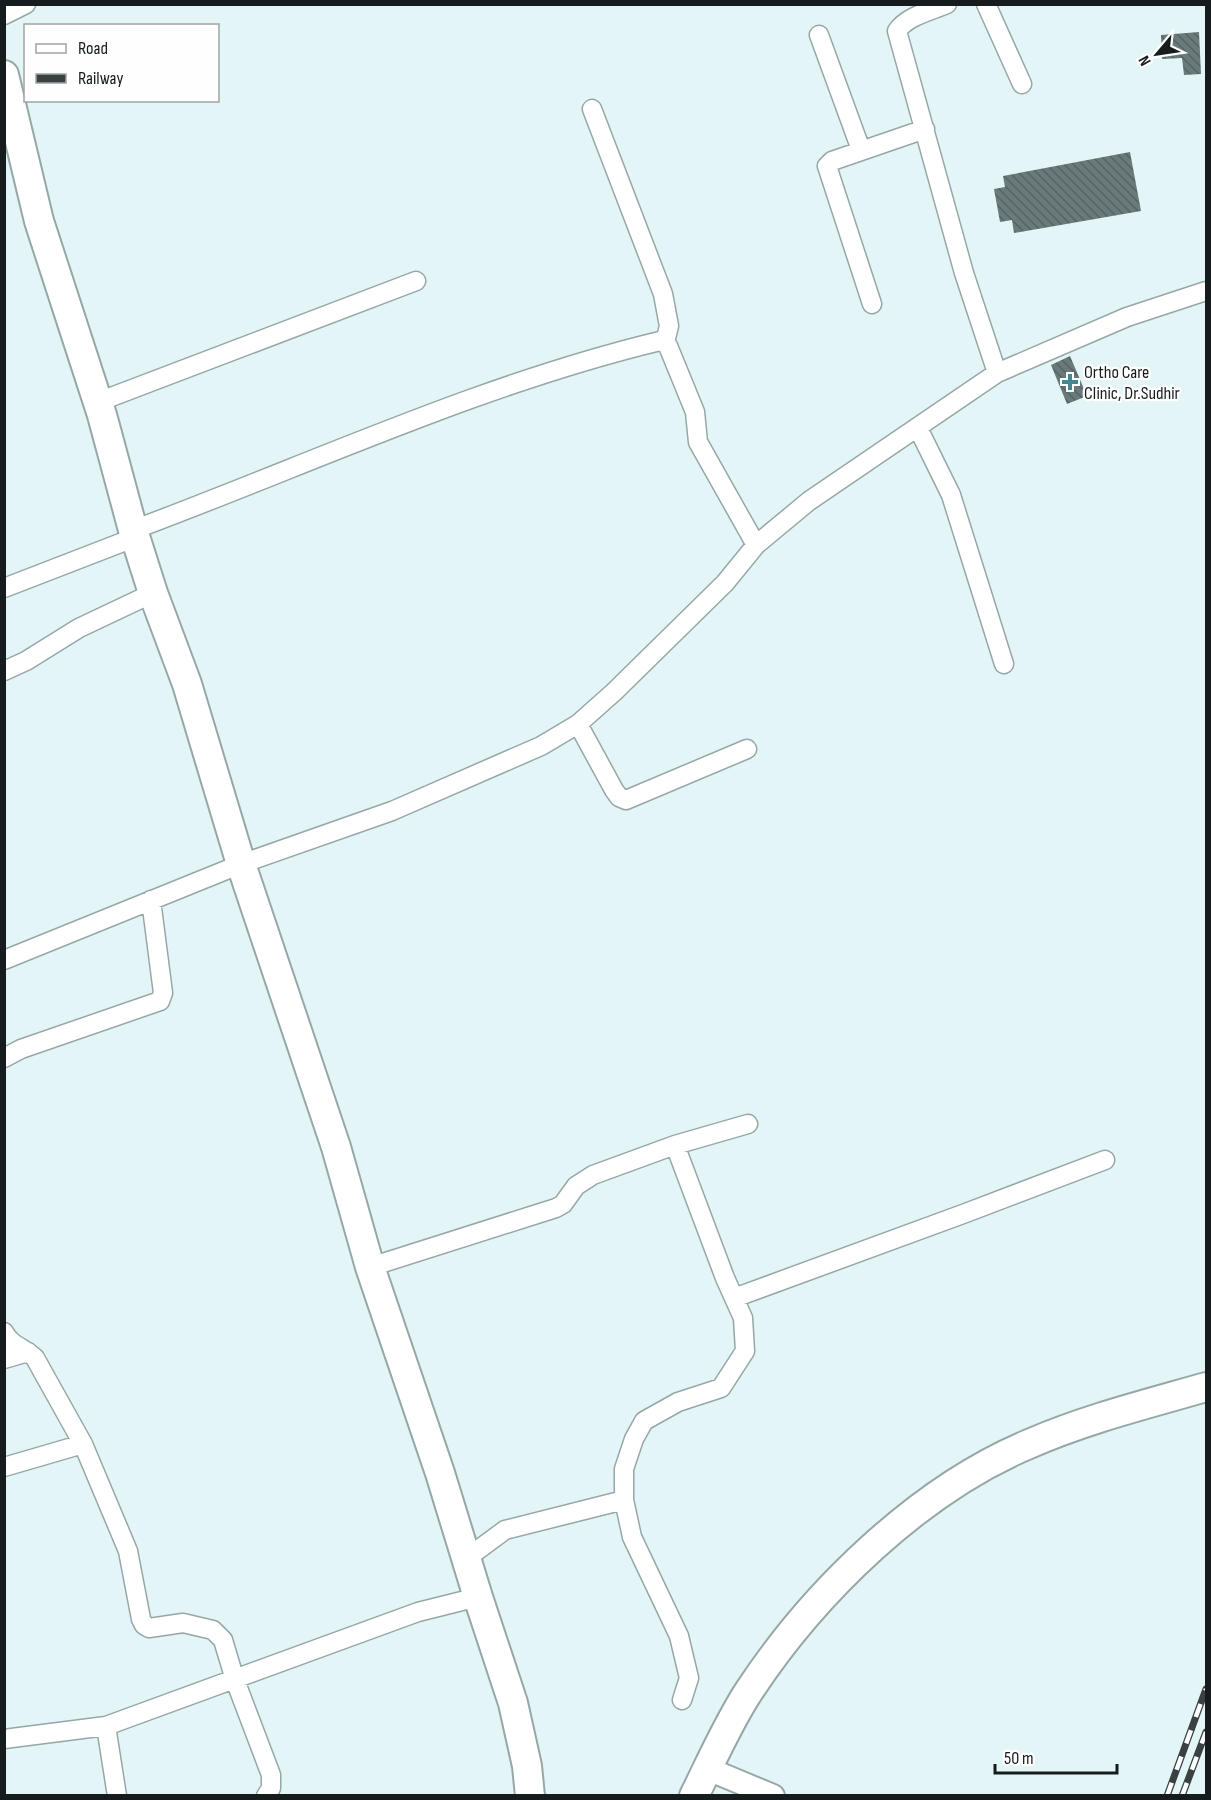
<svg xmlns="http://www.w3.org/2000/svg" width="1211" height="1800" font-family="'Sofia Sans Condensed',sans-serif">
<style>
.building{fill:url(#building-back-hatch)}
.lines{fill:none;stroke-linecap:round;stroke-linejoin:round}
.minor-casing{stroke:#96a7a8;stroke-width:21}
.tertiary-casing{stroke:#96a7a8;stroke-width:26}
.primary-casing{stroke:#96a7a8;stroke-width:32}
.minor{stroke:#fff;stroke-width:18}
.tertiary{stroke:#fff;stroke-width:22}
.primary{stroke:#fff;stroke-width:28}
.rail-casing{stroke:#394142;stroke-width:7}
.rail{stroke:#fefefe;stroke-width:4.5;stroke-dasharray:14;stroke-linecap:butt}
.poi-dot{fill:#41898c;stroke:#fefefe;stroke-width:2}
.labels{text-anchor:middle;stroke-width:4.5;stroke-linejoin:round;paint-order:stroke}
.poi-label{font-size:18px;fill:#161c1d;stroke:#fefefe;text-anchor:start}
</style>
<defs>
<pattern id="building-back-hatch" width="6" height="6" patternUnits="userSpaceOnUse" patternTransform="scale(1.5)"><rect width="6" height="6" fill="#6a7a7b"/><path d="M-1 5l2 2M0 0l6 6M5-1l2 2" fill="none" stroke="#566364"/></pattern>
</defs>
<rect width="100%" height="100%" fill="#e3f5f6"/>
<path class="building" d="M1199 32 1201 74 1184 75 1182 58 1162 59 1161 35Z
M1130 152 1141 211 1014 233 1012 220 1000 222 994 189 1005 187 1003 176Z
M1070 356 1087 396 1067 404 1051 365Z"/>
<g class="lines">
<g class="minor-casing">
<path id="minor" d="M947 4C931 11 907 16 897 31L964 273 997 373
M986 4 1022 84
M4 15 26 4
M819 35 861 150
M592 109 663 294 669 326 665 342
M872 304 827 166 832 161 925 129
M98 402 416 281
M918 428 951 495 1004 664
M133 530C308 465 478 385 660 341L665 342 668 346 695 412 698 442 756 545
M4 588 136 537
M4 671 26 661 79 628 153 593
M578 724 614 790 619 797 626 800 747 749
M4 960 241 864 392 811 541 746 578 724 614 692 725 583 756 545 809 501 997 373 1127 317 1206 291
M4 1058 21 1049 160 1001 163 993 151 900
M675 1145 725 1278 743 1318 745 1351 721 1388 678 1402 644 1421 634 1439 624 1469V1500L632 1537 679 1636 689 1678 682 1700
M370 1267 556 1208 563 1204 576 1186 593 1175 675 1145 748 1124
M734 1298 963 1214 1105 1160
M4 1332C11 1346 25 1348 35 1358L83 1444 128 1551 141 1619 144 1625 149 1628 183 1623 213 1630 223 1640 235 1680 271 1775V1788L266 1796
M4 1359 28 1352
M4 1467 83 1444
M467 1558 505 1530 624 1500
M106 1726 117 1796
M4 1739 106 1726 418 1612 478 1597"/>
</g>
<g class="tertiary-casing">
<path id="tertiary" d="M708 1769 773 1796"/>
</g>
<g class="primary-casing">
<path id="primary" d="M4 75 39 221 102 415 133 530 153 593 187 684 241 864 336 1147 370 1267 440 1473 478 1597 513 1703 527 1766 530 1796
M694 1796C711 1762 729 1721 749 1691 814 1592 919 1490 1029 1444 1086 1419 1147 1404 1206 1387"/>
</g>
<use href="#minor" class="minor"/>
<use href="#tertiary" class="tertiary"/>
<use href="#primary" class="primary"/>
<g class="rail-casing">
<path id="rail" d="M1167 1796 1206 1689
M1182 1796 1206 1732"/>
</g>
<use href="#rail" class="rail"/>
</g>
<path class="poi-dot" d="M1067 373h6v6h6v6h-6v6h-6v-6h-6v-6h6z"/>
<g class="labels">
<g class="poi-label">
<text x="1084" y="378">Ortho Care<tspan x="1084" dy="21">Clinic, Dr.Sudhir</tspan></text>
</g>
</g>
<rect width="1211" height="1800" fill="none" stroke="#161c1d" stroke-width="12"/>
<rect x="24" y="24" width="195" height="78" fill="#fefefe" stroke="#a1a4a4" stroke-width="1.5"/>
<rect x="36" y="44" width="30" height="9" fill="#ffffff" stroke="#a1a4a4" stroke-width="1.5"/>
<text x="78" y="54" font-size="18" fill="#161c1d">Road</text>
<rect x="36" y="74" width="30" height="9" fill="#394142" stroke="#a1a4a4" stroke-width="1.5"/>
<text x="78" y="84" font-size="18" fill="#161c1d">Railway</text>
<g transform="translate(1157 54) rotate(241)" stroke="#fefefe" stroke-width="4.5" paint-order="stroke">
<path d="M0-4.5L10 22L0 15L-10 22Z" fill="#161c1d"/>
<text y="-9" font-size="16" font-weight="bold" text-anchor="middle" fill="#161c1d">N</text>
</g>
<path d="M995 1764v9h122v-9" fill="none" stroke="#161c1d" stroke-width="3"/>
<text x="1004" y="1764" font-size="18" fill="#161c1d" stroke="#fefefe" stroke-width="4.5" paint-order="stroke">50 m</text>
</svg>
